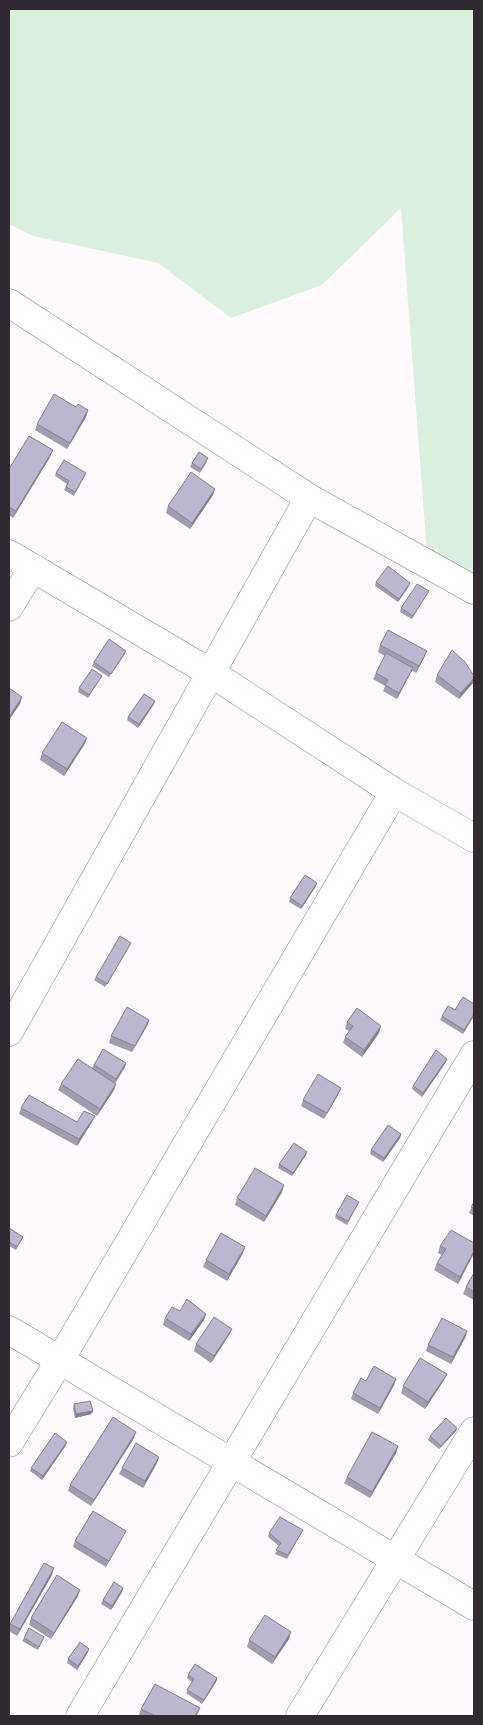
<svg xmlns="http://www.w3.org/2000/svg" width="483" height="1725" font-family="'Asap Condensed',sans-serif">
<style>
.green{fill:#dbefdf}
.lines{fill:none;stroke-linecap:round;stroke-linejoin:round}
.street-casing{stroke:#907e8e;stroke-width:29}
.street{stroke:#fff;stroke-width:28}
.wall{fill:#a19db1}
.shaded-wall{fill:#838090}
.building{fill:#bbb7ce;stroke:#838090}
</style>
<rect width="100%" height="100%" fill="#fdf9fd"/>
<path class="green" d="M9 9H474V581L427 554 401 208 322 285 231 318 158 263 33 236 9 224Z"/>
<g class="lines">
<g class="street-casing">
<path id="street" d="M9 303 309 498 474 590
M9 554 211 673 394 792 474 838
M9 607 33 568
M9 1032 309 498
M9 1330 474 1606
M9 1443 60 1360 394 792
M80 1716 474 1055
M300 1716 474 1431"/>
</g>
<use href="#street" class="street"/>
</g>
<path class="wall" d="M76 407 88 410 86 417 67 449 35 430 37 424Z
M50 457 13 518 9 515V469Z
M207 462 200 473 190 467 192 463Z
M56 473H86L74 496 64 490 67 484 55 476Z
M213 495 190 529 166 513 168 506Z
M376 582 409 586 398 602 375 586Z
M427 594 412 619 400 612 401 608Z
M380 645 424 658 416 673 412 670 397 699 383 691 385 686 373 679 376 673 385 656 378 652Z
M125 654 109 677 92 666 94 662Z
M437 675 473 683 459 699 435 682Z
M102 676 100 679 88 698 78 692 79 688Z
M155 701 154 704 138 728 127 720 128 717Z
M87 738 84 745 64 776 40 760 42 753Z
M316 886 301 909 289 902 290 898Z
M129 947 105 987 94 980 96 977Z
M474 1004 463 1034 440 1020 442 1016 455 1010Z
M149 1020 147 1026 132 1052 109 1043 111 1036Z
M347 1022 379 1033 362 1057 343 1043 345 1037 349 1031 345 1029Z
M446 1062 422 1097 412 1089 413 1086Z
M126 1063 125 1067 115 1083 116 1084 114 1090 97 1116 58 1090 61 1084 92 1068 94 1065Z
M338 1095 324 1119 301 1106 303 1100Z
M21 1108 77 1122H92L77 1146 19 1114Z
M401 1134 400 1138 383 1162 370 1154 371 1150Z
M307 1152 306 1155 292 1176 278 1168 279 1164Z
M282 1192 264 1222 235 1205 237 1198Z
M359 1202 347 1225 335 1218 336 1215Z
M474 1202V1216L469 1213Z
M9 1228 23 1237 16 1250 9 1246Z
M474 1243V1253L458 1284 434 1270 437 1263 442 1255 438 1253 440 1246Z
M243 1253 227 1281 203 1267 206 1260Z
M474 1273V1300L463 1294 466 1287Z
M165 1318 204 1320 189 1341 163 1325Z
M232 1329 229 1335 211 1363 194 1351 196 1344Z
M467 1331 465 1338 451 1364 426 1351 428 1345Z
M396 1379 394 1385 378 1414 351 1399 353 1393Z
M444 1380 425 1409 401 1393 403 1386Z
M74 1404 93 1411 91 1414 75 1418 73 1408Z
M456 1431 439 1449 428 1440 430 1436Z
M134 1438 91 1506 68 1491 70 1485Z
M66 1445 42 1480 30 1471 31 1468Z
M398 1446 396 1453 370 1498 344 1483 347 1477Z
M157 1463 143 1488 119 1474 122 1468Z
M303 1530 287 1559 275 1554 279 1546 268 1537 269 1533Z
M123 1537 106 1567 73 1547 75 1541Z
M52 1575 17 1636 9 1631V1627L10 1624Z
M122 1592 111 1610 101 1604 103 1600Z
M78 1596 51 1639 29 1625 31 1618Z
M44 1637 38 1650 22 1641 24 1638Z
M289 1639 272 1664 247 1647 249 1640Z
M88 1652 77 1670 67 1663 68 1659Z
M188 1675 217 1678 216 1682 202 1704 186 1693 192 1682 187 1678Z
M200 1708 197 1716H141L139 1715 141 1709Z"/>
<path class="shaded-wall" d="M88 410 86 417 67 449 70 443Z
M53 450 50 457 13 518 16 511Z
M215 489 213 495 190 529 192 523Z
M410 583 409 586 398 602 399 599Z
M427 651 424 658 416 673 419 666Z
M413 668 410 674 397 699 399 693Z
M474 678 473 683 459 699 461 693Z
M22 697 20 704 9 720V717Z
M155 701 154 704 138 728 139 724Z
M87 738 84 745 64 776 67 769Z
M317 883 316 886 301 909 302 906Z
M474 1014V1016L463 1034 464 1030Z
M149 1020 147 1026 132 1052 135 1046Z
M381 1026 379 1033 362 1057 364 1050Z
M447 1059 446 1062 422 1097 423 1093Z
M126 1063 125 1067 115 1083 116 1079Z
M116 1084 114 1090 97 1116 100 1109Z
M341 1088 338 1095 324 1119 327 1113Z
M95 1116 92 1122 77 1146 79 1139Z
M401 1134 400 1138 383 1162 384 1158Z
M307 1152 306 1155 292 1176 293 1173Z
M284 1185 282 1192 264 1222 266 1216Z
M245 1247 243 1253 227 1281 229 1274Z
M474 1251V1253L458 1284 460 1277Z
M206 1314 204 1320 189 1341 191 1334Z
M232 1329 229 1335 211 1363 214 1356Z
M467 1331 465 1338 451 1364 453 1357Z
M447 1374 444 1380 425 1409 428 1402Z
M396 1379 394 1385 378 1414 380 1408Z
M93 1411 91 1414 75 1418 76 1414Z
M457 1428 456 1431 439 1449 441 1446Z
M136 1432 134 1438 91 1506 94 1500Z
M67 1442 66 1445 42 1480 43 1476Z
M398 1446 396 1453 370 1498 372 1492Z
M159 1457 157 1463 143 1488 145 1481Z
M54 1568 52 1575 17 1636 20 1629Z
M123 1588 122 1592 111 1610 112 1606Z
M80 1590 78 1596 51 1639 54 1633Z
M291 1632 289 1639 272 1664 275 1657Z
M89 1649 88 1652 77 1670 78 1666Z
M217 1678 216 1682 202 1704 204 1700Z"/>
<path class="building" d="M54 394 76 407 78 404 88 410 70 443 37 424Z
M29 436 53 450 16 511 9 507V469Z
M199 452 208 458 201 469 192 463Z
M64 460 86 473 75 492 66 487 69 481 56 473Z
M191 472 215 489 192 523 168 506Z
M388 566 410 583 399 599 376 582Z
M417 584 429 591 413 616 401 608Z
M388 630 427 651 419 666 380 645Z
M109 639 126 651 111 674 94 662Z
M452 650 465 662 474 676V678L461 693 437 675Z
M386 653 413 668 399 693 385 685 388 680 376 673Z
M92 669 102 676 89 695 79 688Z
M9 688 22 697 9 717Z
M144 694 155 701 139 724 128 717Z
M62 722 87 738 67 769 42 753Z
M305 875 317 883 302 906 290 898Z
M120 936 131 943 107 984 96 977Z
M463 997 474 1004V1014L464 1030 442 1016 448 1006 455 1010Z
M127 1007 149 1020 135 1046 111 1036Z
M357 1008 381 1026 364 1050 345 1037 353 1026 347 1022Z
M103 1049 126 1063 116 1079 94 1065Z
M436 1050 447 1059 423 1093 413 1086Z
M78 1059 116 1084 100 1109 61 1084Z
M318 1074 341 1088 327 1113 303 1100Z
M29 1095 77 1122 84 1111 95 1116 79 1139 21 1108Z
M388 1125 401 1134 384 1158 371 1150Z
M294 1143 307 1152 293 1173 279 1164Z
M255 1168 284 1185 266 1216 237 1198Z
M347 1195 359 1202 348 1221 336 1215Z
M474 1202V1208L471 1207Z
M9 1228 23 1237 17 1247 9 1242Z
M451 1230 474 1243V1251L460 1277 437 1263 446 1249 440 1246Z
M221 1233 245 1247 229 1274 206 1260Z
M474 1273V1292L466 1287Z
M187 1299 206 1314 191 1334 165 1318 172 1307 180 1311Z
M214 1317 232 1329 214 1356 196 1344Z
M442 1318 467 1331 453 1357 428 1345Z
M420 1358 447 1374 428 1402 403 1386Z
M374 1366 396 1379 380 1408 353 1393 361 1378 366 1381Z
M90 1401 93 1411 76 1414 74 1404Z
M113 1417 136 1432 94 1500 70 1485Z
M446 1418 457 1428 441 1446 430 1436Z
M372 1432 398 1446 372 1492 347 1477Z
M55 1433 67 1442 43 1476 31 1468Z
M136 1443 159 1457 145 1481 122 1468Z
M93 1511 126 1531 109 1561 75 1541Z
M280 1517 303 1530 288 1555 276 1550 281 1543 269 1533Z
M44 1563 54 1568 20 1629 10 1624Z
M57 1575 80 1590 54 1633 31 1618Z
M114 1582 123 1588 112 1606 103 1600Z
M265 1615 291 1632 275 1657 249 1640Z
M29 1628 44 1637 39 1647 24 1638Z
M80 1642 89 1649 78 1666 68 1659Z
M195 1664 217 1678 204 1700 187 1690 194 1679 188 1675Z
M155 1684 200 1708 195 1716H155L141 1709Z"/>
<rect width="483" height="1725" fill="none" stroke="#312a31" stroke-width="20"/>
</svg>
